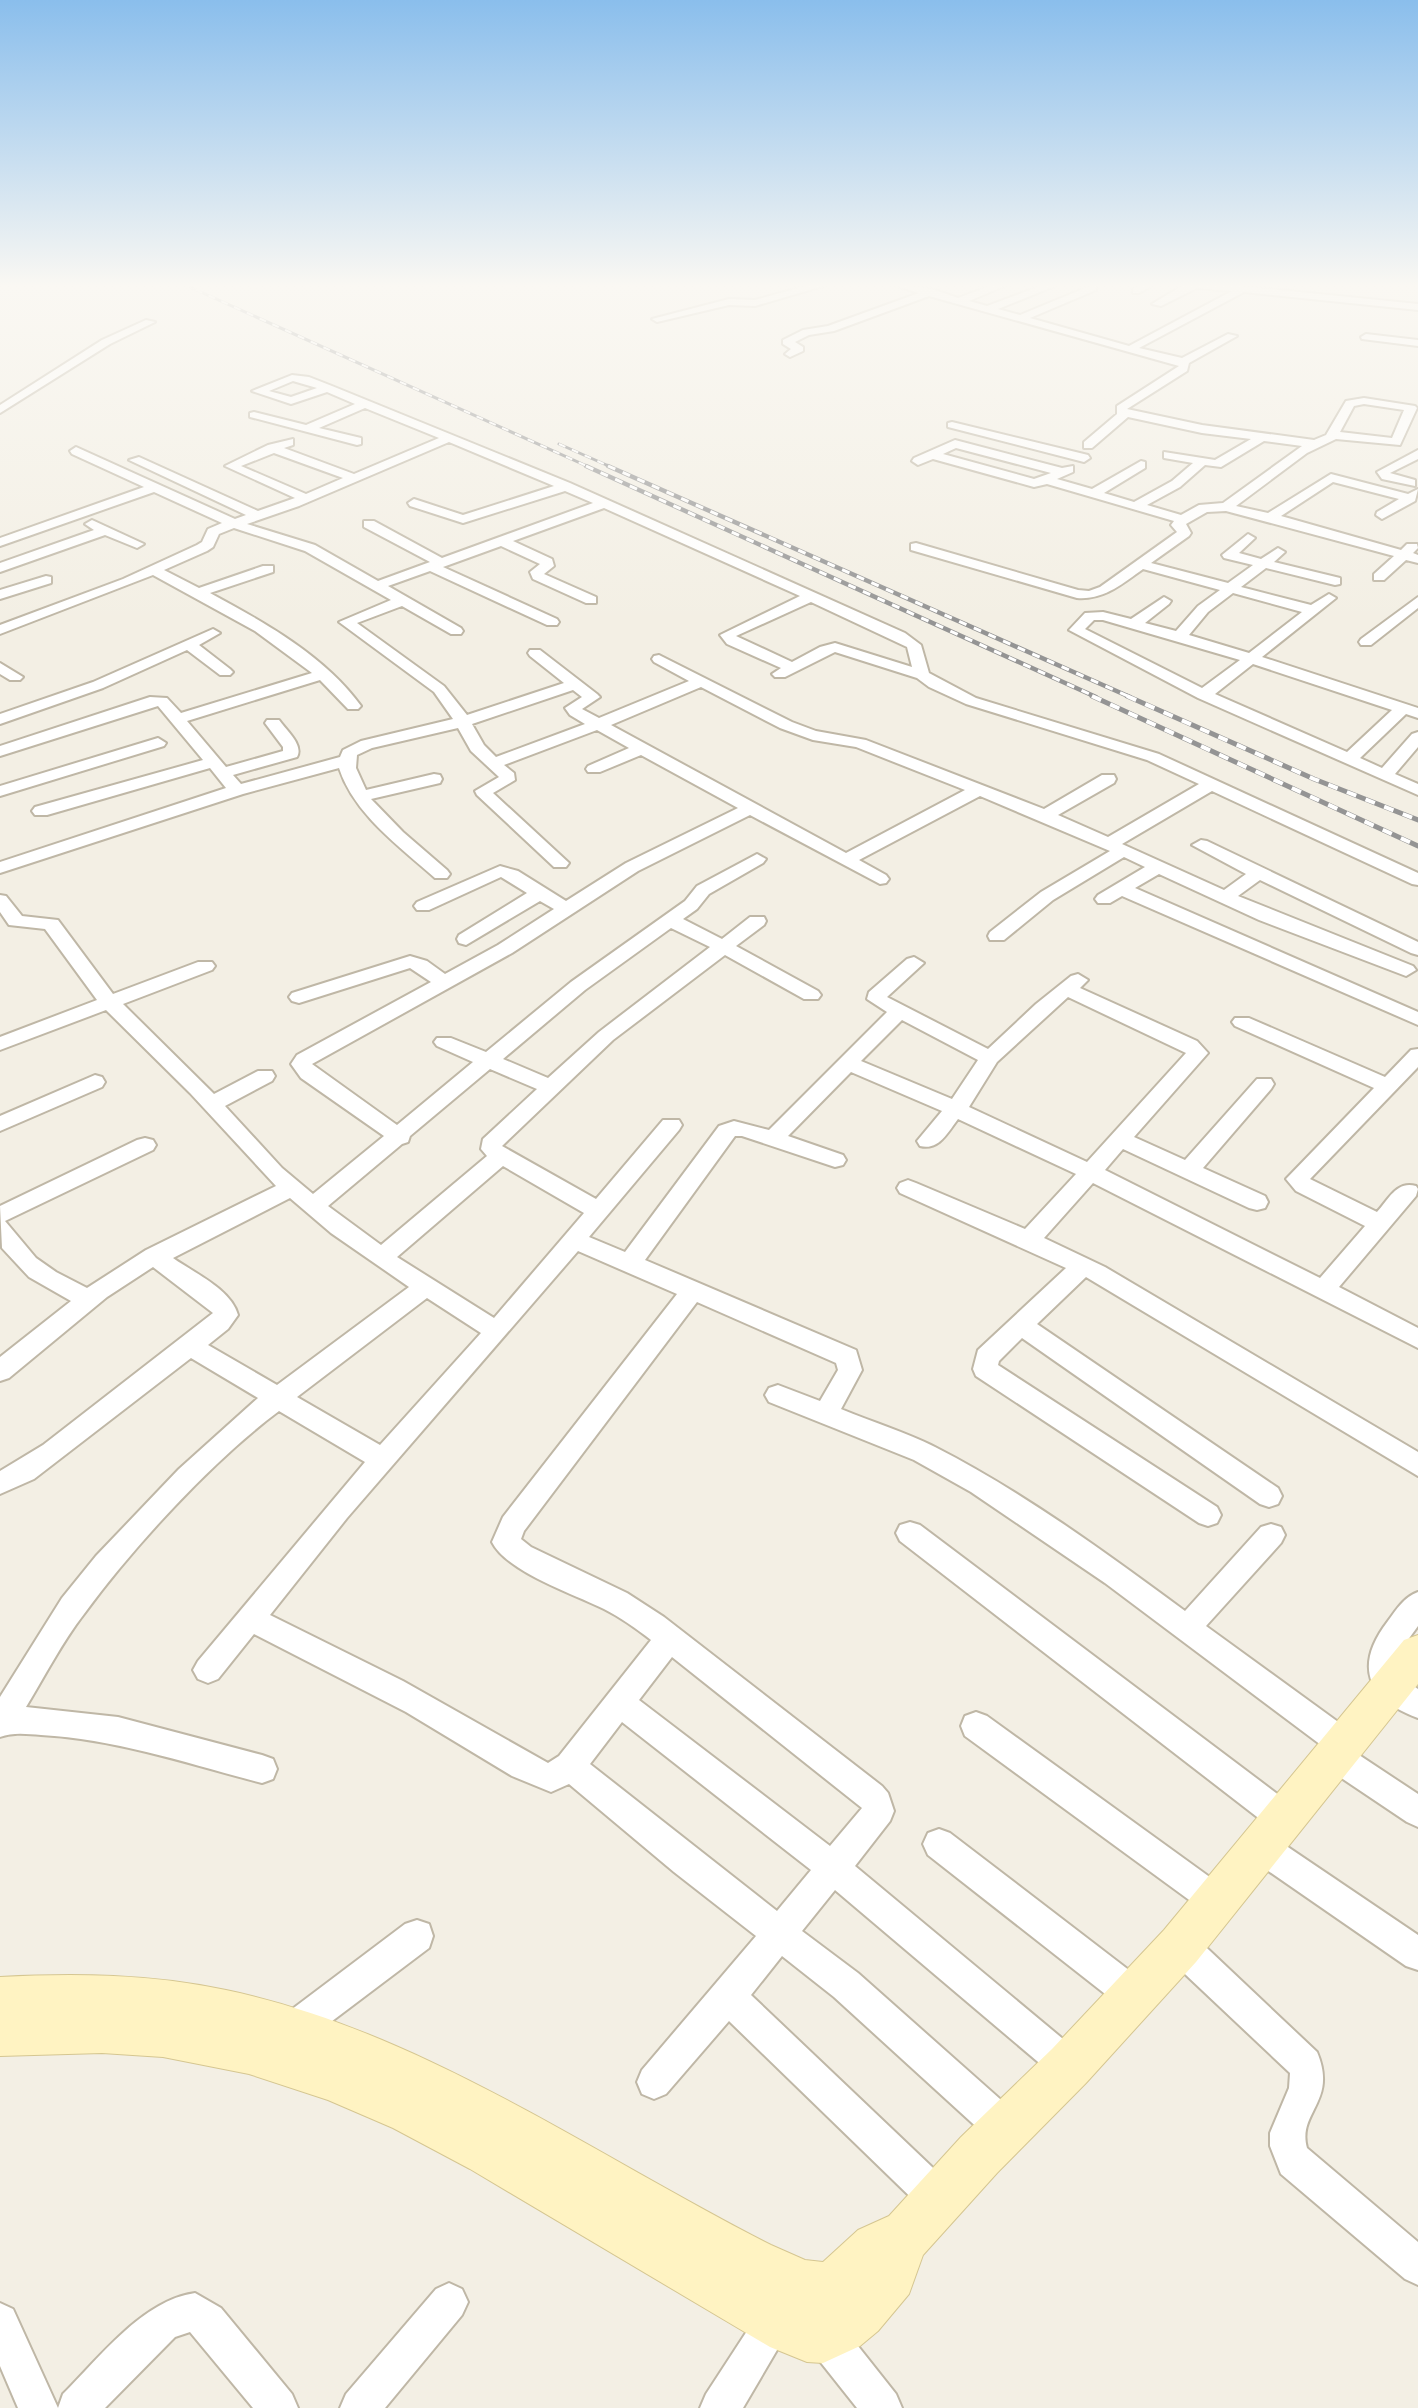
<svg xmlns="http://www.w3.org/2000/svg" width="1418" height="2408" font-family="'Noto Sans',sans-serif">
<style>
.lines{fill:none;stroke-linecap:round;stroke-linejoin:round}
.street-casing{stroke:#bfb7a6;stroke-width:4}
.secondary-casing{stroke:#d5c691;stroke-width:2}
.street{fill:#fff;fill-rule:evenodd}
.secondary{fill:#fff3c2;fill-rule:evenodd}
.rail-far2-casing{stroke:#949494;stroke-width:3}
.rail-far1-casing{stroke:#949494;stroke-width:4.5}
.rail-casing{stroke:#949494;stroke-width:5}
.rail-far2{stroke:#fff;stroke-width:2;stroke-dasharray:7;stroke-linecap:butt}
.rail-far1{stroke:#fff;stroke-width:3;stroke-dasharray:8;stroke-linecap:butt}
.rail{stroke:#fff;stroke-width:4;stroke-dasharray:10;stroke-linecap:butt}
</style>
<rect width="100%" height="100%" fill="#f3efe4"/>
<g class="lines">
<g class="street-casing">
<path id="street" d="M813 284H830L755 306 729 305 657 322 652 319 729 299 755 300Z
M891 284 932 289 958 298 995 284H1009L969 301 987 306 1046 284H1060L998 309 1020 315 1090 286H1096V290L1030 318 1129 346 1232 291 1197 288 1161 306 1152 304 1185 284H1220L1418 304V310L1244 292 1139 348 1182 358 1228 334 1237 336 1189 363 1187 371 1127 409 1202 425 1314 440 1326 435 1346 401 1364 398 1415 406 1417 408 1400 445 1336 439 1307 453 1236 506 1268 513 1331 474 1408 494 1418 489 1415 501 1382 519 1376 515 1377 512 1399 499 1333 482 1281 516 1401 550 1407 544H1417L1418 548 1413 553 1418 555V563L1406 560 1384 580H1374V574L1394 556 1226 511 1207 512 1186 524 1191 533 1189 536 1151 563 1228 583 1253 565 1224 558 1222 555 1248 534 1255 538 1239 553 1261 559 1278 548 1285 552 1274 562 1340 578V584L1335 585 1266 568 1241 587 1311 605 1329 594 1336 598 1262 657 1418 708V718L1406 714 1360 758 1382 768 1412 734 1418 732V747L1395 774 1418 784V795L1198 698 1069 630 1085 613 1103 612 1131 619 1164 597 1171 601 1169 604 1145 623 1176 631 1198 606 1220 590 1143 569C1122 584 1104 600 1077 598L911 550V544L916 543 1078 590 1089 591 1100 587 1177 532 1171 525 1174 521 1047 484 1034 487 933 459 918 465 912 461 914 458 955 440 1062 468 1073 466V472L1057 479 1092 489 1141 461 1145 462V468L1104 493 1134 502 1172 481 1193 463 1164 458V452L1215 460 1251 439 1202 433 1128 417 1092 448H1084V442L1117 414V406L1179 366 929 296 834 331 809 335 795 342 803 347V351L790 357 785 354 791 349 783 344V340L803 330 828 326 919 293ZM1364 404 1404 410 1392 438 1340 432 1354 406ZM1264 441 1302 446 1223 503 1199 505 1181 515 1147 505 1180 487 1205 465 1221 467ZM956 448 1051 473 1034 479 943 454ZM1233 593 1302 612 1249 653 1189 635 1208 612ZM1094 620H1103L1240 660 1202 688 1085 629ZM1253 664 1392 710 1347 752 1215 694Z
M1142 284H1155L1139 293H1133V289Z
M146 320 155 322 110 344 0 413V405L102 340Z
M1366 334 1418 340V346L1362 339 1361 337Z
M292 375 309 377 332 386 570 483 905 633 921 645 929 673 976 698 1159 754 1418 873V885L1412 884 1212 791 1122 844 1224 890 1246 874 1192 845 1201 840 1207 841 1418 942V955L1411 953 1260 880 1238 896 1413 966 1416 970 1406 976 1259 920 1159 874 1135 888 1418 1012V1025L1122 896 1110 903H1098L1095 899 1098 895 1145 867 1124 857 1053 900 1004 940H990L988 936 990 932 1041 892 1110 851 980 796 859 860 886 875 889 879 886 883 880 884 750 815 638 871 512 953 312 1064 397 1125 473 1062 437 1046 434 1042 437 1038H451L486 1052 571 982 685 901 697 886 757 854 766 859 763 863 709 894 697 909 683 919 722 939 750 917H764L766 921 764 925 736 946 818 991 821 995 818 999H804L725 955 613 1040 502 1146 596 1199 663 1120H679L682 1125 679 1130 589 1237 625 1252 719 1126 734 1121 769 1130 887 1012 867 999 869 992 907 959 914 957 924 963 887 997 988 1049 1036 1004 1071 976 1078 974 1088 980 1080 988 1197 1041 1208 1053 1134 1137 1185 1160 1257 1079H1271L1274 1084 1271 1089 1203 1168 1265 1196 1268 1202 1265 1208 1257 1210 1249 1208 1123 1149 1105 1170 1320 1278 1365 1226 1296 1191 1286 1179 1374 1088 1235 1026 1232 1022 1235 1018H1249L1385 1077 1411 1050 1418 1049V1067L1310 1179 1377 1212C1388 1200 1397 1180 1416 1186L1418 1189 1416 1196 1339 1287 1418 1328V1348L1093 1183 1044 1238 1105 1267 1418 1452V1476L1086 1277 1037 1324 1278 1488 1282 1496 1278 1504 1269 1507 1260 1504 1022 1338 999 1361 998 1365 1217 1507 1221 1515 1217 1523 1208 1526 1199 1523 976 1376 973 1369 978 1350 1066 1268 900 1193 897 1188 900 1183 908 1180 916 1183 1025 1229 1076 1174 958 1119C948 1132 939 1151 920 1146L917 1141 942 1111 851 1072 788 1136 843 1155 846 1160 843 1165 835 1167 742 1136H735L645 1260 856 1350 862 1370 841 1409C872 1422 905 1432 935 1447 1023 1492 1105 1552 1185 1611L1261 1527 1271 1524 1281 1527 1285 1535 1281 1543 1206 1626 1356 1735 1360 1745 1356 1753 1418 1794V1827L1407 1822 1325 1767 1321 1757 1325 1748 1105 1583 971 1492 914 1460 769 1402 765 1395 769 1388 778 1385 820 1401 838 1370 836 1363 697 1302 524 1531 521 1539 531 1547 627 1593 664 1617 882 1786 888 1793 894 1811 890 1821 855 1866 1081 2054 1086 2066 1081 2078 1069 2083 1057 2078 835 1890 802 1931 858 1973 1019 2116 1024 2129 1019 2142 1006 2147 993 2142 834 1997 782 1956 751 1995 952 2186 957 2199 952 2212 939 2217 926 2212 729 2021 666 2094 654 2099 642 2094 637 2082 642 2070 756 1936 674 1872 569 1784 551 1792 512 1776 406 1712 254 1634 218 1679 208 1683 198 1679 193 1670 198 1661 365 1462 279 1411C212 1461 134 1546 84 1614 62 1642 45 1676 26 1707L118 1717 262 1755 273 1759 277 1769 273 1779 262 1783C189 1764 116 1739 41 1735 27 1734 13 1732 0 1737V1697L62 1598 96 1556 179 1469 258 1398 191 1358 34 1479 0 1494V1471L43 1445 213 1313 153 1267 107 1297 9 1378 0 1381V1357L71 1301 29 1277 2 1248 0 1206 137 1140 145 1138 153 1140 156 1145 153 1150 5 1221 36 1258 56 1272 87 1288 146 1250 276 1186 190 1093 106 1010 0 1050V1037L97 1000 45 929 9 925 0 912V895L6 896 22 916 58 920 113 994 198 962H212L215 966 212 970 123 1004 214 1094 258 1071H272L275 1076 272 1081 225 1106 282 1168 313 1194 384 1136 301 1078 291 1064 297 1055 431 982 410 968 299 1003 292 1001 289 997 292 993 410 956 427 961 445 974 498 945 554 909 540 901 466 945 459 943 457 939 459 935 527 893 501 877 429 910H417L414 906 417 902 500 866 518 871 566 901 626 863 738 808 641 755 600 772H588L586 769 588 766 629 748 597 730 504 765 514 773 515 780 493 793 569 863 566 867H554L477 795 475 791 499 777 471 751 458 728 372 748 357 755 356 768 366 790 434 774 440 775 442 779 440 783 371 799 403 832 447 870 450 874 447 878H435C399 846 354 814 339 768L243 794 0 873V862L226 788 210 768 47 815H35L32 811 35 807 203 760 158 706 0 756V746L150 697 167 698 181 713 312 673 255 631 153 575 0 634V625L123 579 197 545 202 542 208 529 222 523 154 492 0 546V538L144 487 72 454 70 451 76 447 235 519 246 515 129 460 139 457 258 511 295 498 225 466 268 445 293 439V445L284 448 354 474 439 438 365 408 319 428 361 438V444L357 445 250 417V413L254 412 306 425 355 404 327 392 291 404 252 391ZM293 381 317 388 291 397 269 391ZM449 442 554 486 463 515 414 499 408 503 410 506 463 523 565 491 593 503 442 558 374 521H364V527L430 562 378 581 315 545 247 524 299 506ZM274 453 343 478 306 494 241 466ZM604 508 800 596 720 635 727 644 781 668 772 674 775 677H785L835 652 917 678 929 687 966 704 1147 760 1199 784 1108 837 1058 815 1114 783 1116 779 1114 775H1102L1044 809 866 740 816 731 792 722 659 655 654 656 652 659 654 662 689 681 599 718 582 709 600 697 597 694 540 650H530L528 653 530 656 564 683 467 715 444 686 357 623 402 606 451 634H461L463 631 461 628 388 586 430 571 547 625H557L559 622 557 619 443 567 501 546 540 564 530 572 533 579 586 603H596V597L544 574 554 566 552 559 513 541ZM234 528 305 551 391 600 339 622 434 692 453 719 361 741 343 750 340 757 241 784 233 775 297 757C304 745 286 730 279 720H267L265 723 283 747V751L226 767 187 721 320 680 348 709H358L361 706C325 656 264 622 210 593L273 572V566H263L199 588 164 570 207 551 213 547 219 534ZM811 602 907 647 912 667 835 643 820 647 792 662 736 636ZM701 687 780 728 813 740 856 747 965 790 846 853 611 725ZM573 690 582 697 565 708 570 715 585 724 496 757 484 745 472 724ZM671 928 710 947 599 1032 548 1078 503 1059 585 990ZM1068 997 1186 1053 1087 1162 969 1107 997 1062ZM902 1020 978 1060 952 1099 861 1061ZM490 1069 537 1089 483 1139 481 1149 487 1156 381 1245 328 1206 402 1144 408 1142 410 1136ZM503 1166 584 1213 494 1318 397 1257ZM290 1198 331 1233 409 1287 277 1385 208 1345 228 1329 238 1315C231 1289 194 1273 173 1258ZM578 1251 677 1294 503 1517 492 1542C507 1572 574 1594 604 1609 620 1617 637 1629 651 1640L559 1756 548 1763 403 1681 270 1615 347 1518ZM427 1298 481 1333 380 1445 297 1397ZM672 1657 862 1808 830 1846 639 1700ZM622 1722 811 1870 777 1911 590 1764Z
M952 422 1088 455 1090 458 1084 462 948 427V423Z
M1418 450V459L1390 473 1415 480V486L1382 479 1377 472Z
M92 520 144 544 137 548 105 535 0 572V563L94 530 85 524Z
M46 576 51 577V583L0 599V590Z
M1418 597V608L1371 645H1361L1359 642 1361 639Z
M213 629 220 633 199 645 230 669 233 672 230 675H220L187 650 103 688 0 724V714L93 682Z
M0 663 23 677 20 680H10L0 674Z
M158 738 166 743 164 746 0 796V786Z
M95 1075 102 1077 105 1082 102 1087 0 1131V1116Z
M910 1522 920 1525 1296 1808 1301 1819 1296 1830 1285 1834 1274 1830 900 1541 896 1533 900 1525Z
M1418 1592V1626L1399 1652 1396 1665 1400 1677 1418 1689V1718C1366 1699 1354 1665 1388 1621 1397 1609 1404 1597 1418 1592Z
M976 1712 987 1716 1229 1891 1234 1902 1229 1913 1218 1918 1207 1913 965 1736 961 1726 965 1716Z
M939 1829 950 1833 1147 1984 1152 1996 1147 2008 1135 2013 1123 2008 928 1855 923 1844 928 1833Z
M1262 1833 1273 1837 1418 1935V1970L1406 1966 1251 1859 1246 1848 1251 1837Z
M417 1920 429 1924 433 1936 429 1948 303 2043 291 2048 279 2043 274 2031 279 2019 405 1924Z
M1180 1930 1192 1934 1317 2052C1338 2102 1297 2112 1307 2148L1418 2242V2285L1405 2279 1281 2174 1270 2146V2133L1289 2088 1290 2073 1168 1958 1164 1946 1168 1934Z
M449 2283 462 2289 468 2302 462 2315 385 2408H340L346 2394 436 2289Z
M195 2293 221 2308 292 2394 298 2408H253L190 2332 175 2337 105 2408H18L0 2366V2303L13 2309 58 2408 63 2394C99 2358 143 2300 195 2293Z
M775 2302 788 2308 794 2321 743 2408H700L706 2394 762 2308Z
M821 2312 835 2317 896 2394 902 2408H857L807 2345 802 2331 807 2317Z"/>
</g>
<g class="secondary-casing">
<path id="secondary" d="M1418 1635V1684L1196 1962 1086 2083 997 2173 923 2255 909 2294 878 2331 860 2346 823 2363 807 2362 770 2347 470 2169 393 2128 328 2100 249 2074 163 2057 102 2053 0 2056V1977C76 1973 151 1974 226 1990 420 2030 597 2157 771 2245L805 2260 823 2262 858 2230 889 2216 961 2137 1052 2049 1164 1930 1404 1640Z"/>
</g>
<use href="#street" class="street"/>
<use href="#secondary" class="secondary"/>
<g class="rail-far2-casing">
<path id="rail-far2" d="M183 284 589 467
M559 444 611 467"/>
</g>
<g class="rail-far1-casing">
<path id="rail-far1" d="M586 466 1096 697
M608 466 1130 697"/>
</g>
<g class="rail-casing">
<path id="rail" d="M1092 696 1418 846
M1127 696 1314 779 1418 820"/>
</g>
<use href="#rail-far2" class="rail-far2"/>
<use href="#rail-far1" class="rail-far1"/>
<use href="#rail" class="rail"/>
</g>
<linearGradient id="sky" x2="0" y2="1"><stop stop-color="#8abeec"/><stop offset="0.46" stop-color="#faf8f3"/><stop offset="1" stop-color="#faf8f3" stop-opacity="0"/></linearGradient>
<rect width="1418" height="621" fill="url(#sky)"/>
</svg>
